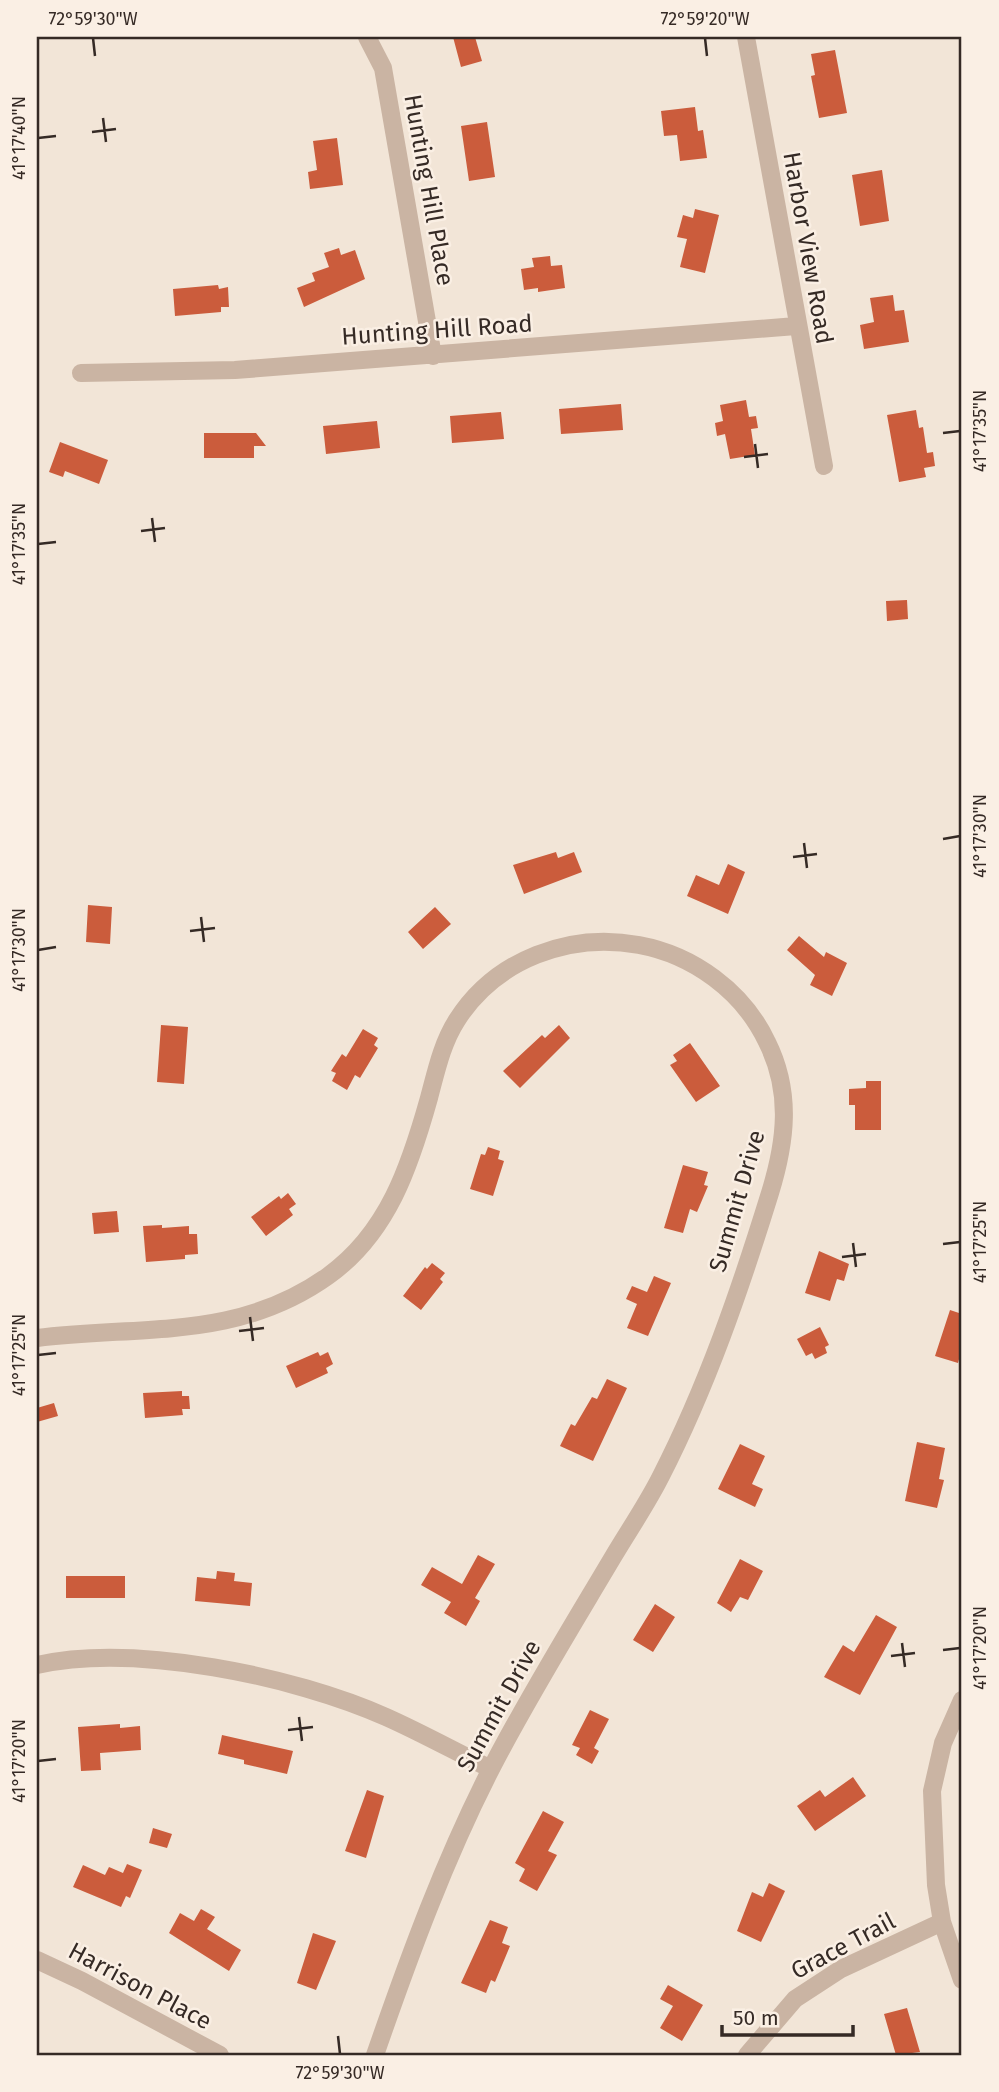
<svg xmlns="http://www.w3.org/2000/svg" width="999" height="2092" font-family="'Fira Sans',sans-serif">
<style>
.building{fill:#cb5c3c}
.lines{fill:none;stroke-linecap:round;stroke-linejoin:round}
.minor{stroke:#cab4a3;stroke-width:18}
.ticks{fill:none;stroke:#352a25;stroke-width:2.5}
.labels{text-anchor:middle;stroke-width:5;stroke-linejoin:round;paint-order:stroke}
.street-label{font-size:24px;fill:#352a25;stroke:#faefe4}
.neatline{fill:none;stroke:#352a25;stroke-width:2.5}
.ticks-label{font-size:18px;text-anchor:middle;fill:#352a25}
</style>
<rect width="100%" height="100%" fill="#f2e5d7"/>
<path class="building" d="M453 37H475L482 61 461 67Z
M835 50 847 113 819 118 811 76 815 75 811 54Z
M695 107 698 131 703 130 707 158 680 161 677 135 664 136 661 111Z
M487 122 495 177 469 181 461 126Z
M337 138 343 185 310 189 308 172 317 170 313 141Z
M882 170 889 221 860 226 852 175Z
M695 209 719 215 705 273 680 267 687 239 677 237 683 215 693 218Z
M339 248 341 255 355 250 365 279 304 307 297 288 315 281 312 273 329 267 324 253Z
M550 256 551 266 562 265 565 288 538 292V288L524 290 521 269 534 267 532 258Z
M218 285 219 289 228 287 229 307H221V312L175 316 173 289Z
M893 295 895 311 904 310 909 342 864 349 860 325 874 322 870 298Z
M746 400 749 417 756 416 758 428 751 429 755 455 730 459 725 434 717 436 715 423 723 421 720 405Z
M621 404 623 430 561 434 559 409Z
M916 410 919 428 923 427 927 453 933 452 935 466 924 468 926 477 899 482 887 415Z
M501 412 504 439 452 443 450 416Z
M377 421 380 448 326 454 323 426Z
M204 433H256L266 446H254V458H204Z
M60 442 108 460 99 484 65 471 63 477 49 472Z
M907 600 908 619 887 621 886 601Z
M556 852 558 858 574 852 582 872 524 894 513 865Z
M728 864 745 872 728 914 687 896 696 875 719 885Z
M88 905 112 907 110 944 86 942Z
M435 907 451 924 423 949 408 932Z
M799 936 824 957 826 952 847 963 832 996 810 985 815 975 787 950Z
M161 1025 188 1027 184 1084 157 1082Z
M559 1025 570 1038 520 1088 503 1071 542 1035 545 1038Z
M363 1029 378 1038 374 1045 378 1048 360 1078 355 1075 347 1090 332 1081 336 1073 331 1071 342 1054 346 1057Z
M690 1043 720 1086 696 1102 670 1065 677 1061 673 1055Z
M866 1081H881V1130H855V1105H849V1089L866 1088Z
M488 1147 500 1151 498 1159 504 1161 493 1196 470 1189 481 1154 485 1155Z
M683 1165 708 1172 704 1185 708 1186 697 1212 690 1209 683 1233 664 1228Z
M288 1193 296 1204 289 1209 293 1215 266 1236 251 1217 279 1196 281 1199Z
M117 1211 119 1232 94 1234 92 1213Z
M162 1225V1228L189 1226V1234H197L198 1254 185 1255V1259L146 1262 143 1226Z
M819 1251 849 1264 844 1281 837 1279 830 1301 805 1293Z
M432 1263 445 1273 440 1279 443 1282 421 1310 403 1296 425 1267 427 1269Z
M654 1276 671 1283 648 1336 627 1328 637 1304 626 1299 632 1286 647 1292Z
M950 1310 962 1314V1348L958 1363 935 1356Z
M820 1327 829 1345 825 1347 827 1353 815 1359 812 1353 806 1356 797 1339Z
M318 1352 320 1356 328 1352 333 1364 326 1368 328 1373 296 1388 286 1366Z
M607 1379 627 1388 593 1461 560 1446 571 1424 575 1426 592 1397 597 1399Z
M182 1391V1396H189L190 1409H182L183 1415 145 1418 143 1393Z
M54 1403 58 1416 37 1422V1408Z
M917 1442 945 1448 939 1479 944 1480 937 1508 905 1501Z
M740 1444 765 1456 752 1484 763 1489 755 1507 718 1489Z
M478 1555 495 1564 475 1598 480 1601 466 1626 444 1613 451 1602 421 1585 432 1567 462 1584Z
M740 1559 763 1571 748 1600 740 1597 731 1612 717 1603Z
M217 1571 235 1573 234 1581 252 1583 250 1606 195 1601 197 1577 216 1579Z
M66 1576H125V1598H66Z
M655 1604 675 1617 653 1652 633 1640Z
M876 1615 897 1627 860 1695 824 1677 843 1645 854 1652Z
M590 1710 609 1719 594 1748 599 1751 592 1764 576 1755 580 1748 572 1745Z
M120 1724V1728L140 1726 141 1750 100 1753 101 1770 81 1771 78 1727Z
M222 1735 293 1751 287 1774 244 1764V1760L218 1754Z
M853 1777 866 1796 815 1831 797 1806 820 1790 825 1797Z
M367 1790 384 1796 366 1858 345 1851Z
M543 1811 564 1822 548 1851 557 1855 537 1891 519 1881 525 1869 515 1863Z
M153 1828 172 1834 167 1848 149 1843Z
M127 1864 142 1870 130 1898 126 1896 121 1907 73 1887 83 1865 105 1875 109 1867 123 1873Z
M769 1883 785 1891 761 1942 737 1931 752 1892 763 1897Z
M201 1909 215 1917 207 1929 241 1950 229 1971 169 1933 180 1913 194 1921Z
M490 1920 508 1927 502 1943 510 1946 495 1982 491 1980 486 1993 461 1983Z
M313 1933 336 1941 316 1990 297 1983Z
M668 1985 703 2005 682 2041 660 2028 673 2006 660 1999Z
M907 2008 920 2052 896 2055 884 2014Z"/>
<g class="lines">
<path class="minor" d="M367 37 383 68 433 356
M746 37 824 466
M81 373 235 370 796 326
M37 1338C141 1325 237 1341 328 1276 388 1233 410 1166 429 1098 436 1072 442 1043 457 1020 496 959 570 932 639 945 693 955 743 991 767 1042 792 1092 786 1141 770 1193 740 1290 707 1386 661 1476 647 1504 629 1530 613 1557 572 1626 530 1694 493 1765 445 1858 409 1957 375 2055
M37 1665C135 1643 294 1676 386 1717 422 1733 456 1752 491 1769
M962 1700 943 1743 932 1791 936 1885 942 1922 962 1980
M37 1960 82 1981 220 2055
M747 2055 795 1999 841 1969 942 1922"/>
</g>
<path class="ticks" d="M93 38 95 56M705 38 707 56M103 118 106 142M92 132 116 129M38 138 56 136M943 433 960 431M755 444 758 468M744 457 768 454M152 518 155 542M141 531 165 528M38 544 56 542M943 839 960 836M804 843 807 868M793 857 817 854M201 917 204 942M190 931 215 928M38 950 56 947M853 1243 856 1267M943 1244 960 1242M842 1257 866 1254M250 1317 253 1341M239 1331 264 1328M38 1355 56 1353M902 1643 905 1667M943 1650 960 1648M891 1656 915 1653M299 1717 302 1741M288 1730 313 1727M38 1761 56 1759M338 2036 340 2054"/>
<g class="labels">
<g class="street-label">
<text transform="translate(429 190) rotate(80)" y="8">Hunting Hill Place</text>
<text transform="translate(808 248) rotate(80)" y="8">Harbor View Road</text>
<text transform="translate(437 330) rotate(-4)" y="8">Hunting Hill Road</text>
<text transform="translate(737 1201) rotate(-74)" y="8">Summit Drive</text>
<text transform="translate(499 1706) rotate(-61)" y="8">Summit Drive</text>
<text transform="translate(843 1946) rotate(-28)" y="8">Grace Trail</text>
<text transform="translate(140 1986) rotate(28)" y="8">Harrison Place</text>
</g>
</g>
<rect width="999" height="2092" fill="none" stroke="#faefe4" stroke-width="77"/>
<path d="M722 2025v10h131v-10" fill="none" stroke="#352a25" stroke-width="3.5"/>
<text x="733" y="2025" font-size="21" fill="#352a25" stroke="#faefe4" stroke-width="5" paint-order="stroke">50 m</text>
<rect x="38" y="38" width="922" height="2016" class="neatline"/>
<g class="ticks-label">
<text x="93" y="25">72°59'30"W</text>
<text x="705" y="25">72°59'20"W</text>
<text transform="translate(19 138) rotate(-90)" y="6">41°17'40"N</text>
<text transform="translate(980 431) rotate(-90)" y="6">41°17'35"N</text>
<text transform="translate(19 544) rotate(-90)" y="6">41°17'35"N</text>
<text transform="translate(980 836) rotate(-90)" y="6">41°17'30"N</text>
<text transform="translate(19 950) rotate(-90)" y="6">41°17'30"N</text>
<text transform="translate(980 1242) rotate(-90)" y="6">41°17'25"N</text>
<text transform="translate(19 1355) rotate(-90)" y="6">41°17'25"N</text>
<text transform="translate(980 1648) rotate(-90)" y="6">41°17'20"N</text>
<text transform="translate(19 1761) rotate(-90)" y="6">41°17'20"N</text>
<text x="340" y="2079">72°59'30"W</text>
</g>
</svg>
